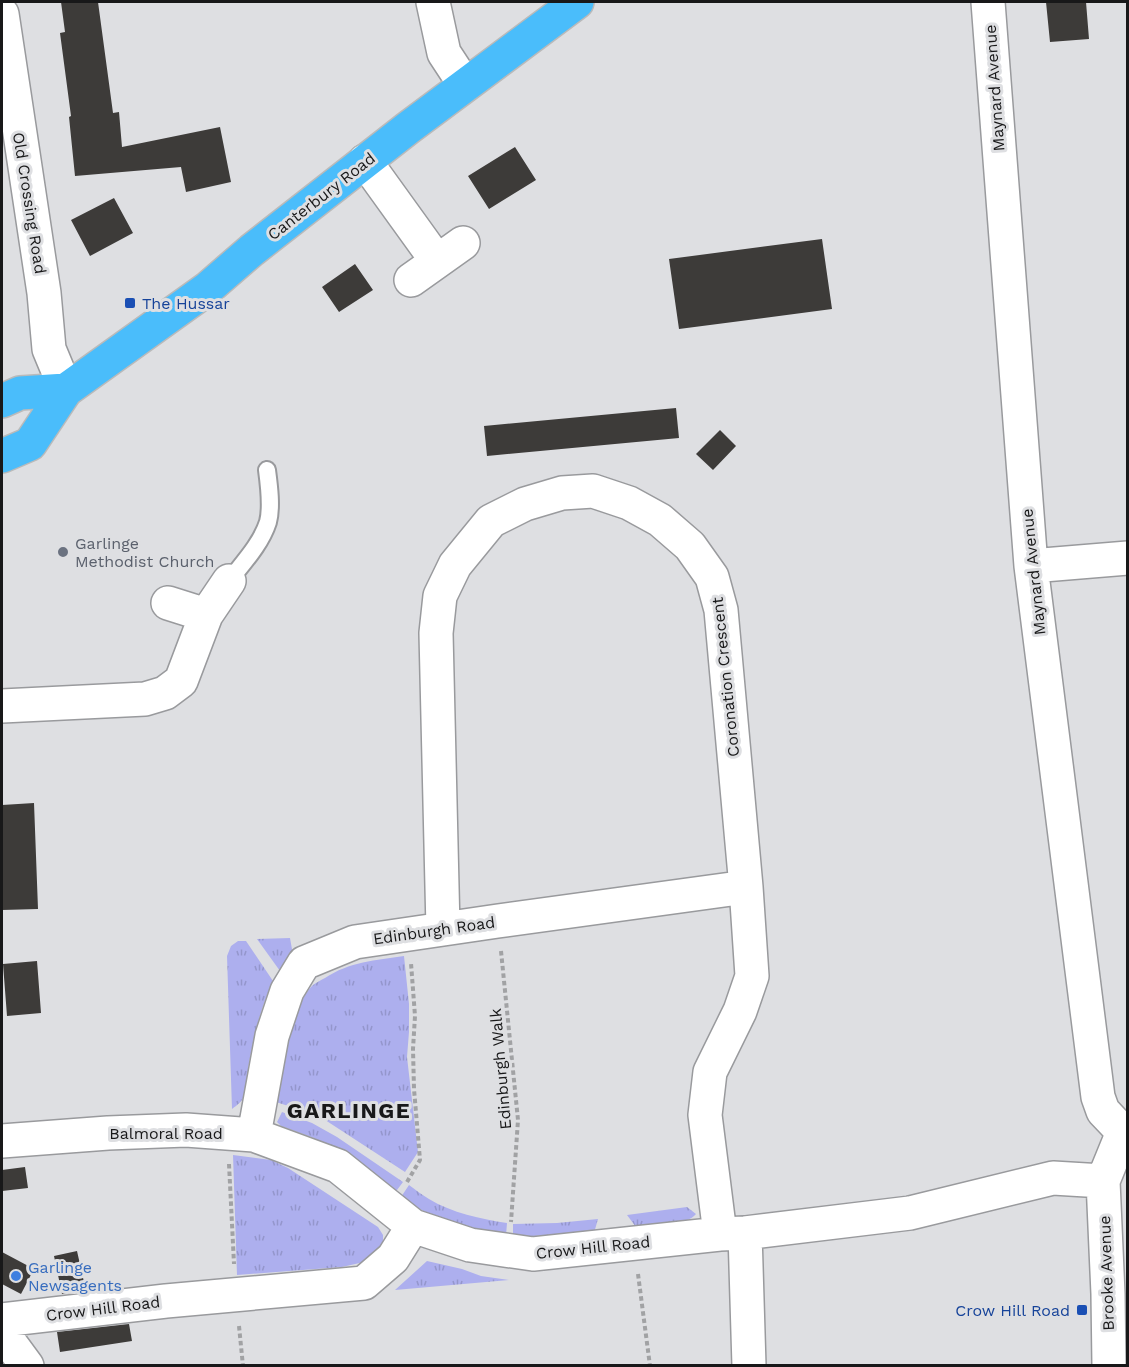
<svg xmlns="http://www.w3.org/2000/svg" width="1129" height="1367" font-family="'Work Sans',sans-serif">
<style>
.grass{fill:url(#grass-tufts)}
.building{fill:#3d3b39}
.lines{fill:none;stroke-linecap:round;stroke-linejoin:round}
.lane-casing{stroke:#999a9d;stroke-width:20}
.street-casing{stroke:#999a9d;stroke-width:36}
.highway-casing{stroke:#bababa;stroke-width:36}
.path{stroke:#a1a2a4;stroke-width:4;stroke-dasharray:4.5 3;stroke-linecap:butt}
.lane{stroke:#fff;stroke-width:16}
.street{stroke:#fff;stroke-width:33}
.highway{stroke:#4abdfb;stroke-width:33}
.transit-dot{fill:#1a4fb4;stroke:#dedfe2;stroke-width:2}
.worship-dot{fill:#6b7280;stroke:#dedfe2;stroke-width:2}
.shop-dot{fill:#3f7fe0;stroke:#dedfe2;stroke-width:2}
.labels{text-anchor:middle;stroke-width:6;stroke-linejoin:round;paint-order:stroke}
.street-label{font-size:16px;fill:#181819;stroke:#dedfe2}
.transit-label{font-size:16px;fill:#164399;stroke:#dedfe2;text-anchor:start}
.worship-label{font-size:16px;fill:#5b616d;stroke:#dedfe2;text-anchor:start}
.shop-label{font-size:16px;fill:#366cbe;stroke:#dedfe2;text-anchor:start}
.district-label{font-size:22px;font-weight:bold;letter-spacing:1.5px;fill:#181819;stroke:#dedfe2}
</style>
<defs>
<pattern id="grass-tufts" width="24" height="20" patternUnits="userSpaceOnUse" patternTransform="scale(1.5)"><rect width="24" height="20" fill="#adafee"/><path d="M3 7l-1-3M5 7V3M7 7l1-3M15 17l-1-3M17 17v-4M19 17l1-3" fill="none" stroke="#9496cc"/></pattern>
</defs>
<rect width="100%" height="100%" fill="#dedfe2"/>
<path class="grass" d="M290 938 293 955 280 971 257 939Z
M238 941H246L273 981C261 1007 254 1035 249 1063 247 1073 248 1086 244 1096 242 1102 237 1105 232 1109L227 956 231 946Z
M404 956 409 1004V1032L407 1057 418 1152 405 1172 319 1116 276 1102C282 1072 291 1005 313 985 317 982 321 980 325 978 349 962 376 960 404 956Z
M282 1112 312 1123 337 1137 403 1182 394 1194 338 1152 314 1138 281 1126 277 1122Z
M233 1155 271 1160 288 1168 378 1227 383 1235V1244L378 1253 364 1262 342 1267 237 1275Z
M409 1185C416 1190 422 1195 429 1199 452 1213 481 1219 507 1223L506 1236C467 1229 434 1221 401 1197Z
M687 1207 696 1214C687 1226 651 1226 636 1227L627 1215Z
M598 1219 594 1233 513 1237V1224L557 1223Z
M427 1261 462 1269 481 1276 509 1280 395 1290Z"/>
<path class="building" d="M61 2H98L113 113 119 112 122 147 220 127 231 182 186 192 181 167 75 176 69 117 71 116 60 33 65 32Z
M1046 2H1086L1089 39 1050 42Z
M515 147 536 180 489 209 468 176Z
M114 198 133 233 90 256 71 220Z
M822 239 832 309 679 329 669 259Z
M355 264 373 290 339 312 322 287Z
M676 408 679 438 487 456 484 426Z
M720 430 736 446 713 470 696 454Z
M34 803 38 909 2 910V885H3L2 805Z
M37 961 41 1013 7 1016 3 964Z
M25 1167 28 1188 2 1191V1170Z
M77 1251 86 1291 62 1294 54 1256Z
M2 1252 34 1269 21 1294 2 1284Z
M129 1324 132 1341 60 1352 57 1332Z"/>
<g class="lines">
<g class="lane-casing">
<path id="lane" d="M229 581C243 563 261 544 268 522 272 507 269 485 267 470"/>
</g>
<g class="street-casing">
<path id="street" d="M433 2 444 53 465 85
M988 2 1031 566 1098 1097 1103 1111 1123 1132
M2 14 44 293 49 349 66 390
M365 161 437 261
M411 280 463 243
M1031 566 1128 558
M168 603 206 615
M2 706 145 699 165 693 181 681 206 615 229 581
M443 929 436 633 440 596 455 565 491 521 525 504 562 493 593 491 629 503 660 520 690 546 712 577 721 610 746 887 752 976 740 1011 710 1072 705 1115 720 1234
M254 1135 272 1036 287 991 304 963 355 942 498 921 746 887
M2 1141 108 1133 186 1130 254 1135 338 1166 413 1226 470 1245 533 1254 720 1234 745 1233 910 1213 1053 1178 1103 1181
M745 1233 749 1366
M2 1320 166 1301 364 1283 393 1258 413 1226
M2 1332 27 1366
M1109 1366 1108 1294 1103 1181 1123 1132 1128 1128"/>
</g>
<g class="highway-casing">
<path id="highway" d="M2 401 20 393 66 390
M2 456 30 444 66 390 207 289 252 250 408 128 577 2"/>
</g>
<path class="path" d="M501 951 518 1120 511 1222
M229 1164 234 1264
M407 1182 420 1160 414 1089 413 1049 415 1016 411 963
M638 1274 650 1366
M239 1326 243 1366"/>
<use href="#lane" class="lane"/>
<use href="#street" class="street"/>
<use href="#highway" class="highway"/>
</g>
<g class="transit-dot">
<rect x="124" y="297" width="12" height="12" rx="3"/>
<rect x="1076" y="1304" width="12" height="12" rx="3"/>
</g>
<circle class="worship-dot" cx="63" cy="552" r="6"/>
<circle class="shop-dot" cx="16" cy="1276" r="6"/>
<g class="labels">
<g class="street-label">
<text transform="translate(994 88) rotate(-94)" y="6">Maynard Avenue</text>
<text transform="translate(321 196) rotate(-38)" y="6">Canterbury Road</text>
<text transform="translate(30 203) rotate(81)" y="6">Old Crossing Road</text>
<text transform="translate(1033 572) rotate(-96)" y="6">Maynard Avenue</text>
<text transform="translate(725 677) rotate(-96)" y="6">Coronation Crescent</text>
<text transform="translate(434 930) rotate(-8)" y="6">Edinburgh Road</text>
<text transform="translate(500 1069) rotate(-95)" y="6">Edinburgh Walk</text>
<text x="166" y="1139">Balmoral Road</text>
<text transform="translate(593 1247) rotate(-6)" y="6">Crow Hill Road</text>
<text transform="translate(1106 1273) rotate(-92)" y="6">Brooke Avenue</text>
<text transform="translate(103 1308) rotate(-7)" y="6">Crow Hill Road</text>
</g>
<g class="transit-label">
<text x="142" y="309">The Hussar</text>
<text x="1070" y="1316" text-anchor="end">Crow Hill Road</text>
</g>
<g class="worship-label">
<text x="75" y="549">Garlinge<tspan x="75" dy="18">Methodist Church</tspan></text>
</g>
<g class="shop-label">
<text x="28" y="1273">Garlinge<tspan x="28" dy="18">Newsagents</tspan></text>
</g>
<g class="district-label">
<text x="349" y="1118">GARLINGE</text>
</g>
</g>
<rect width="1129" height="1367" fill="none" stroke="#181819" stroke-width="6"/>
</svg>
